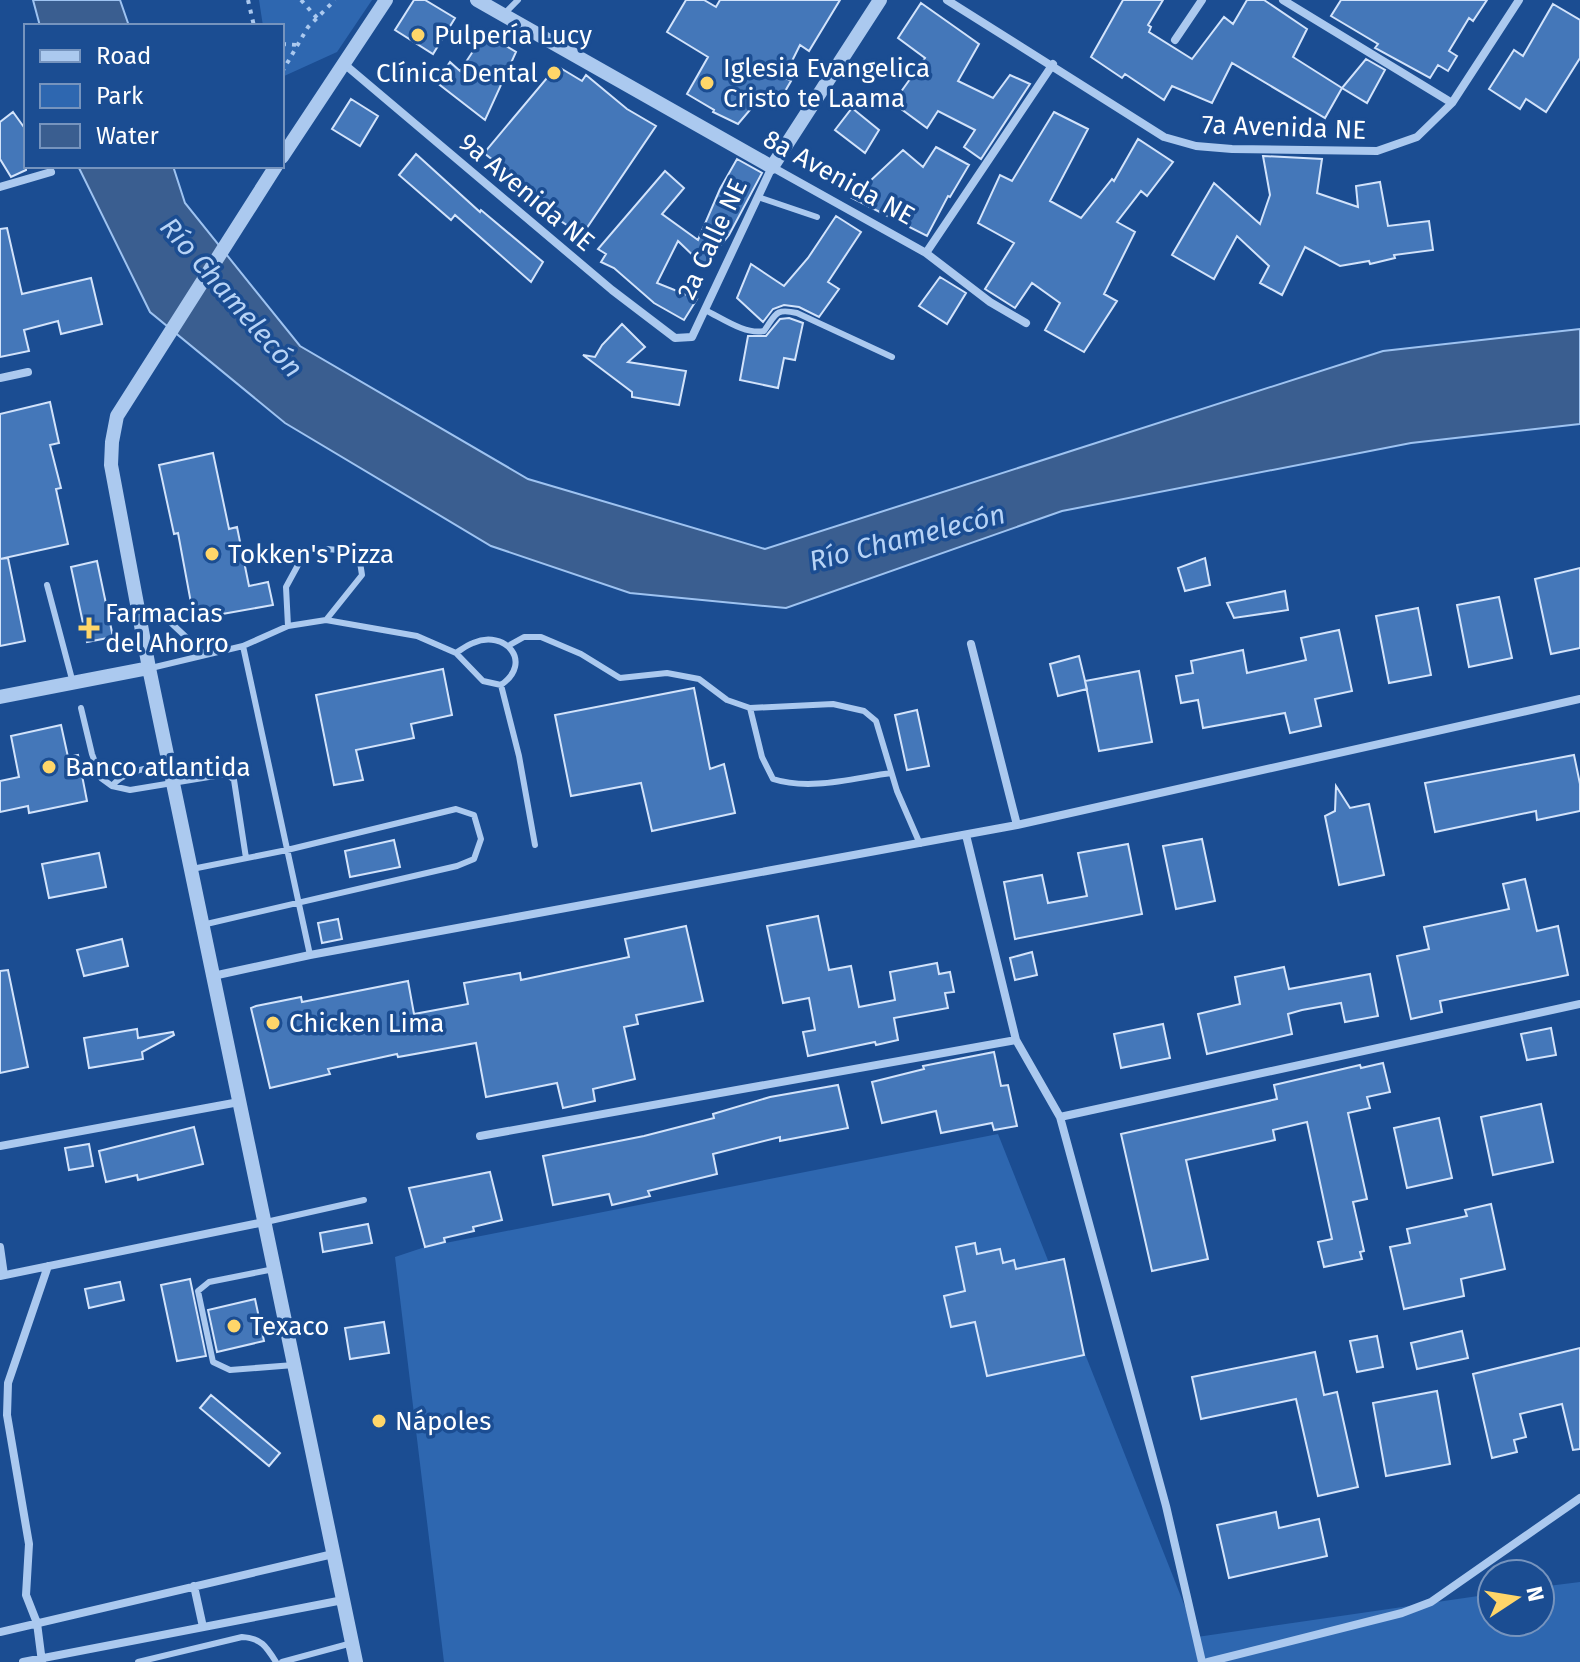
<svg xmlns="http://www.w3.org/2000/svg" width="1580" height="1662" font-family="'Fira Sans',sans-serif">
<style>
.green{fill:#2e67b0}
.water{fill:#3a5e90;stroke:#9ec3f1;stroke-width:2}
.building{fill:#4477b9;stroke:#d2e3fb;stroke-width:2}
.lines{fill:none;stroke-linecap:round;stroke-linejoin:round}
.path{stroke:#abc9ef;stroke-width:4;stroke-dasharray:4 6;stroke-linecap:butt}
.service{stroke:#abc9ef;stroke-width:6}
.minor{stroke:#abc9ef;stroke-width:8}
.tertiary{stroke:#abc9ef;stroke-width:14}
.poi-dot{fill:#ffd669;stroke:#1b4d92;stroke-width:3}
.labels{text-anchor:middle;stroke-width:7;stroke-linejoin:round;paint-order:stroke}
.poi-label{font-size:26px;fill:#fff;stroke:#1b4d92;text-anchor:start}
.street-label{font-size:26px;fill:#fff;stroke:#1b4d92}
.water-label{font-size:28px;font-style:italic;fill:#b7d3f6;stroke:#1b4d92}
</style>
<rect width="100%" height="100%" fill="#1b4d92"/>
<path class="green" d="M259 0H372L337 52 282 77V26H263Z
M998 1134 1197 1637 1492 1594V1622H1540V1587L1580 1582V1662H444L395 1257 425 1247Z"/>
<path class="water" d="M33 0H120L129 26H40Z
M78 166H173L185 203 300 346 528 479 765 549 1383 351 1580 329V424L1411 443 1062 511 786 608 630 593 491 546 285 423 150 312Z"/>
<path class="building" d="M414 0H425L455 18 433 54 395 30Z
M686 0H704L716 7 720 0H840L809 51 800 45 784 77 791 81 780 100 773 97 769 104 760 98 738 124 713 112 714 110 687 94 708 57 667 32Z
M1123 0H1163L1148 25 1151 27 1149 32 1192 59 1224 17 1233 24 1247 0H1264L1307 29 1293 57 1342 88 1325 118 1232 63 1212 103 1172 86 1164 100 1125 74 1122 78 1091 57Z
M1341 0H1487L1473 21 1469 18 1449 51 1457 56 1448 71 1438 65 1430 78 1375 48 1378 44 1331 16Z
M921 3 979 44 958 81 993 98 1010 75 1030 84 981 159 964 147 975 130 938 111 927 128 893 103 925 58 898 38Z
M1553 4 1580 20V58L1546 112 1526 99 1520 109 1489 89 1514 50 1523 56Z
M485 33 516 52 485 120 436 82 450 62 460 71Z
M1366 59 1385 70 1367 103 1342 88Z
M557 66 582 81 586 75 627 109 656 126 582 235 532 202 536 195 508 178 511 174 484 153Z
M351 99 378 116 360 146 332 129Z
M852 108 879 130 865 153 835 130Z
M13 112 26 130V170L11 177 0 159V122Z
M1054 112 1088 129 1050 201 1081 218 1112 179 1114 181 1138 139 1173 162 1147 196 1141 191 1117 222 1135 232 1104 294 1117 301 1084 352 1045 330 1060 303 1032 283 1015 308 985 289 1014 243 978 223 1000 175 1012 181Z
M936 147 969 165 950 197 948 196 927 236 852 198 903 150 923 167Z
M416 154 480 212 481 210 543 262 531 282 455 215 451 220 399 175Z
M1263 156 1322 159 1317 193 1358 207 1356 186 1380 182 1388 226 1429 221 1433 250 1394 255 1395 258 1370 264 1369 261 1340 266 1305 247 1282 295 1260 283 1269 266 1237 236 1214 279 1172 255 1214 183 1260 224 1270 195Z
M737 159 762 173 729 235 704 266 678 241 657 283 697 299 684 320 654 303 614 268 601 262 606 254 598 249 665 171 684 188 662 214 698 240 720 189Z
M836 216 861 232 828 282 839 289 819 317 799 307 784 305 773 309 763 322 737 298 751 264 784 286 808 258Z
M7 228 22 294 91 278 102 324 61 334 58 321 24 330 29 351 0 357V229Z
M940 277 966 293 947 324 919 306Z
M789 318 803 323 795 360 784 358 778 388 740 380 748 336H766L780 319Z
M622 324 645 347 628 362 686 371 679 405 632 397V392L583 355 595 357 602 345Z
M50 402 59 443 50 445 61 488 56 489 68 544 0 559 8 558 25 641 0 646V414Z
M213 453 229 529 237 527 249 586 268 582 273 605 194 619 178 533 174 534 159 465Z
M1205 558 1210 585 1185 591 1178 568Z
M97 561 113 637 87 642 71 567Z
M1580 568V648L1551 654 1535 579Z
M1285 591 1288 610 1234 618 1227 603Z
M1499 597 1512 658 1469 667 1457 605Z
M1418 608 1431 675 1389 683 1376 616Z
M1339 630 1352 691 1315 699 1321 726 1290 733 1285 713 1203 728 1198 700 1181 703 1176 676 1193 673 1191 661 1243 650 1247 673 1306 660 1301 638Z
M1079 656 1087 689 1058 696 1050 664Z
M443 669 452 715 411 724 414 738 356 750 363 780 334 785 316 695Z
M1139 671 1152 742 1099 751 1085 681Z
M694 688 710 769 724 764 735 813 652 831 641 783 571 796 555 715Z
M917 710 929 766 907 770 895 715Z
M61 725 68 757 78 755 87 801 29 813 28 806 0 812V781L19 777 11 736Z
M1574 755 1580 784V811L1537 820 1536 811 1435 832 1425 783Z
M1336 786 1350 808 1369 804 1384 875 1339 885 1325 816 1335 811Z
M1202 839 1215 901 1176 909 1163 846Z
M394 840 400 867 350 877 345 851Z
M1128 844 1142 914 1015 939 1004 882 1042 875 1048 903 1087 896 1078 853Z
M99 853 106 887 49 898 42 864Z
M1525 879 1537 931 1558 926 1568 975 1440 1001 1442 1012 1411 1019 1397 956 1429 949 1424 927 1509 909 1503 884Z
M818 916 829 970 851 966 859 1007 895 1000 890 972 937 963 939 974 950 972 954 992 945 993 948 1008 894 1018 898 1040 876 1045 875 1042 808 1056 803 1032 815 1030 809 998 783 1003 767 926Z
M338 919 342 939 322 943 318 923Z
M686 926 703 1001 636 1015 638 1024 624 1027 635 1079 593 1089 595 1101 563 1108 557 1083 486 1097 476 1043 398 1057 397 1054 328 1069 330 1074 270 1088 251 1008 256 1006 301 997 302 1002 408 981 414 1014 468 1004 464 983 520 973 521 980 629 957 625 939Z
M122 939 128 966 84 976 77 950Z
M1032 952 1037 975 1015 980 1010 958Z
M1284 967 1289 989 1370 974 1378 1016 1345 1022 1341 1003 1302 1010 1288 1014 1292 1034 1207 1054 1198 1014 1240 1004 1235 977Z
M8 970 28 1067 0 1073V971Z
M1163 1024 1170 1058 1121 1068 1114 1034Z
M1551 1028 1556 1055 1527 1060 1521 1034Z
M137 1029 138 1038 173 1032 174 1035 142 1052 143 1059 89 1068 84 1038Z
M994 1052 1001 1086 1008 1085 1017 1126 994 1130 992 1123 941 1133 936 1111 882 1123 872 1082 924 1069 923 1066Z
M1383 1063 1390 1092 1367 1097 1370 1108 1348 1113 1367 1199 1353 1202 1364 1251 1360 1252 1362 1259 1324 1267 1318 1242 1332 1239 1307 1122 1273 1130 1275 1140 1186 1160 1208 1259 1152 1271 1121 1134 1277 1099 1274 1085 1360 1065 1361 1068Z
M838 1085 848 1128 780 1141V1137L713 1154 717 1174 648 1191 650 1196 612 1205 609 1194 553 1205 543 1156 644 1136 714 1118 713 1114 770 1097Z
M1541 1104 1553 1162 1493 1175 1481 1117Z
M1439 1118 1452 1178 1407 1188 1394 1128Z
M194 1127 203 1164 138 1180 137 1175 106 1182 99 1151Z
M89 1144 93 1166 69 1170 65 1148Z
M490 1172 502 1220 473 1227 474 1231 444 1238 445 1242 425 1247 409 1188Z
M1491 1204 1505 1269 1461 1279 1464 1296 1404 1309 1390 1247 1410 1243 1407 1229 1467 1216 1465 1210Z
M368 1224 372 1243 323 1252 320 1233Z
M975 1243 977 1254 1000 1249 1003 1263 1014 1260 1016 1269 1064 1259 1084 1355 987 1376 975 1322 951 1327 944 1296 965 1291 956 1247Z
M190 1279 206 1356 177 1361 161 1285Z
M120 1282 124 1300 89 1308 85 1289Z
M255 1299 264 1341 217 1352 208 1310Z
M384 1322 389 1353 350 1359 345 1328Z
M1462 1331 1468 1358 1417 1369 1411 1343Z
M1377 1336 1383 1367 1357 1372 1350 1341Z
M1580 1348V1449L1573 1450 1562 1404 1520 1414 1526 1437 1514 1440 1517 1452 1492 1458 1473 1374Z
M1315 1352 1324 1395 1337 1392 1358 1487 1318 1496 1296 1399 1201 1419 1192 1377Z
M1437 1391 1450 1464 1386 1476 1373 1403Z
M211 1395 280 1453 269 1466 200 1408Z
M1276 1512 1279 1528 1319 1519 1327 1556 1229 1578 1217 1525Z"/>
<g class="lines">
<path class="path" d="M248 0 254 26
M301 0 317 18
M282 44 298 45
M282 72 308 27 335 0"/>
<path class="service" d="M503 15 518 0
M758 197 817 217
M705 310C722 318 745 335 764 331 776 314 775 308 797 313L892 357
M47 585 73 683
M141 611 169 621 203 653
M288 626 286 587 298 565 310 552 327 549 351 551 360 562 362 575 326 620
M243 646 310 955
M508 646 524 637H541L581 654 620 678 667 673 699 679 727 700 750 708 833 704 864 711 876 721 897 791 920 844
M151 668 243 646 288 626 326 620 417 636 456 653 483 681 501 685C534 662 505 629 473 643 467 645 461 650 456 653
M501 685 519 756 535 845
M81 708 92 754 101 778 112 786 130 790 227 774 234 780 246 858
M750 708 762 757 773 779C810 791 854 778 891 773
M112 786C125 770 150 768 169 763
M192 869 287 850 456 809 474 815 481 839 474 859 457 866 202 925
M266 1222 364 1200
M274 1269 209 1282 198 1291 213 1362 230 1370 294 1365
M138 1662 242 1637C261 1638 266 1646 276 1662
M282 1662 352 1643"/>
<path class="minor" d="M947 0 1164 137 1196 146 1232 149 1377 151 1417 137 1452 103 1519 0
M1283 0 1452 103
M1175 40 1202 0
M343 63 612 290 675 338 692 337 772 167 926 253 990 302 1026 323
M0 187 51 172
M926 253 1053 64
M0 378 28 372
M971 644 1017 825
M966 835 1016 1040 1060 1117 1166 1506 1202 1662
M213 976 310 955 1017 825 1580 699
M1060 1117 1580 1004
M480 1136 1016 1040
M0 1146 239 1102
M0 1247 4 1275
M0 1276 264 1222
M194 1586 203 1627
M0 1632 333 1554
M23 1662 343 1600
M42 1662 37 1623 26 1595 29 1544 7 1415 8 1383 48 1266
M1208 1662 1402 1613 1431 1602 1580 1498"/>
<path class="tertiary" d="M477 0 772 167 880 0
M282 157 386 0
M276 166 117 416 112 442 111 465 149 668 356 1662
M0 697 149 668"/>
</g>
<g class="poi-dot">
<circle cx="418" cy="35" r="8"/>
<circle cx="554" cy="73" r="8"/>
<circle cx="707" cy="83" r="8"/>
<circle cx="212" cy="554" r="8"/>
<path d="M85 616h8v8h8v8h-8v8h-8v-8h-8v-8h8z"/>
<circle cx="49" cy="767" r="8"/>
<circle cx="273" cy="1023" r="8"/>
<circle cx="234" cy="1326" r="8"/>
<circle cx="379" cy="1421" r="8"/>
</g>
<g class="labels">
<g class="poi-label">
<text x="434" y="44">Pulpería Lucy</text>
<text x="723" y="77">Iglesia Evangelica<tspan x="723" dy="30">Cristo te Laama</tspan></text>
<text x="538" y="82" text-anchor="end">Clínica Dental</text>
<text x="228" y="563">Tokken's Pizza</text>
<text x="105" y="622">Farmacias<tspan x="105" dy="30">del Ahorro</tspan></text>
<text x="65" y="776">Banco atlantida</text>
<text x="289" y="1032">Chicken Lima</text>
<text x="250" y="1335">Texaco</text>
<text x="395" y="1430">Nápoles</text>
</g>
<g class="street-label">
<text transform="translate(1284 127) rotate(2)" y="9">7a Avenida NE</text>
<text transform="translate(839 177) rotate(29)" y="9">8a Avenida NE</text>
<text transform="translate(527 192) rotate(40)" y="9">9a Avenida NE</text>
<text transform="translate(712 239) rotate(-65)" y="9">2a Calle NE</text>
</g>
<g class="water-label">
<text transform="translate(232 297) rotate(49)" y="10">Río Chamelecón</text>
<text transform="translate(907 537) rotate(-14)" y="10">Río Chamelecón</text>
</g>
</g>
<rect x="24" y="24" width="260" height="144" fill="#1b4d92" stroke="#7694be" stroke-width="2"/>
<rect x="40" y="50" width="40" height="12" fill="#abc9ef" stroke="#7694be" stroke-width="2"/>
<text x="96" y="64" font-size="24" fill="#ffffff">Road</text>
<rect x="40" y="84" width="40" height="24" fill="#2e67b0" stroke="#7694be" stroke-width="2"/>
<text x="96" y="104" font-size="24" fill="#ffffff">Park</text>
<rect x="40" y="124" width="40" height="24" fill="#3a5e90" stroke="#7694be" stroke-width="2"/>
<text x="96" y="144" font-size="24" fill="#ffffff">Water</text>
<g transform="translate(1516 1598) rotate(78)"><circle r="38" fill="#1b4d92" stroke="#7694be" stroke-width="2"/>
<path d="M0-6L14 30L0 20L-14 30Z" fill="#ffd669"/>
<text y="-12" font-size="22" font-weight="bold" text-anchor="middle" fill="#ffffff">N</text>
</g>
</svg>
